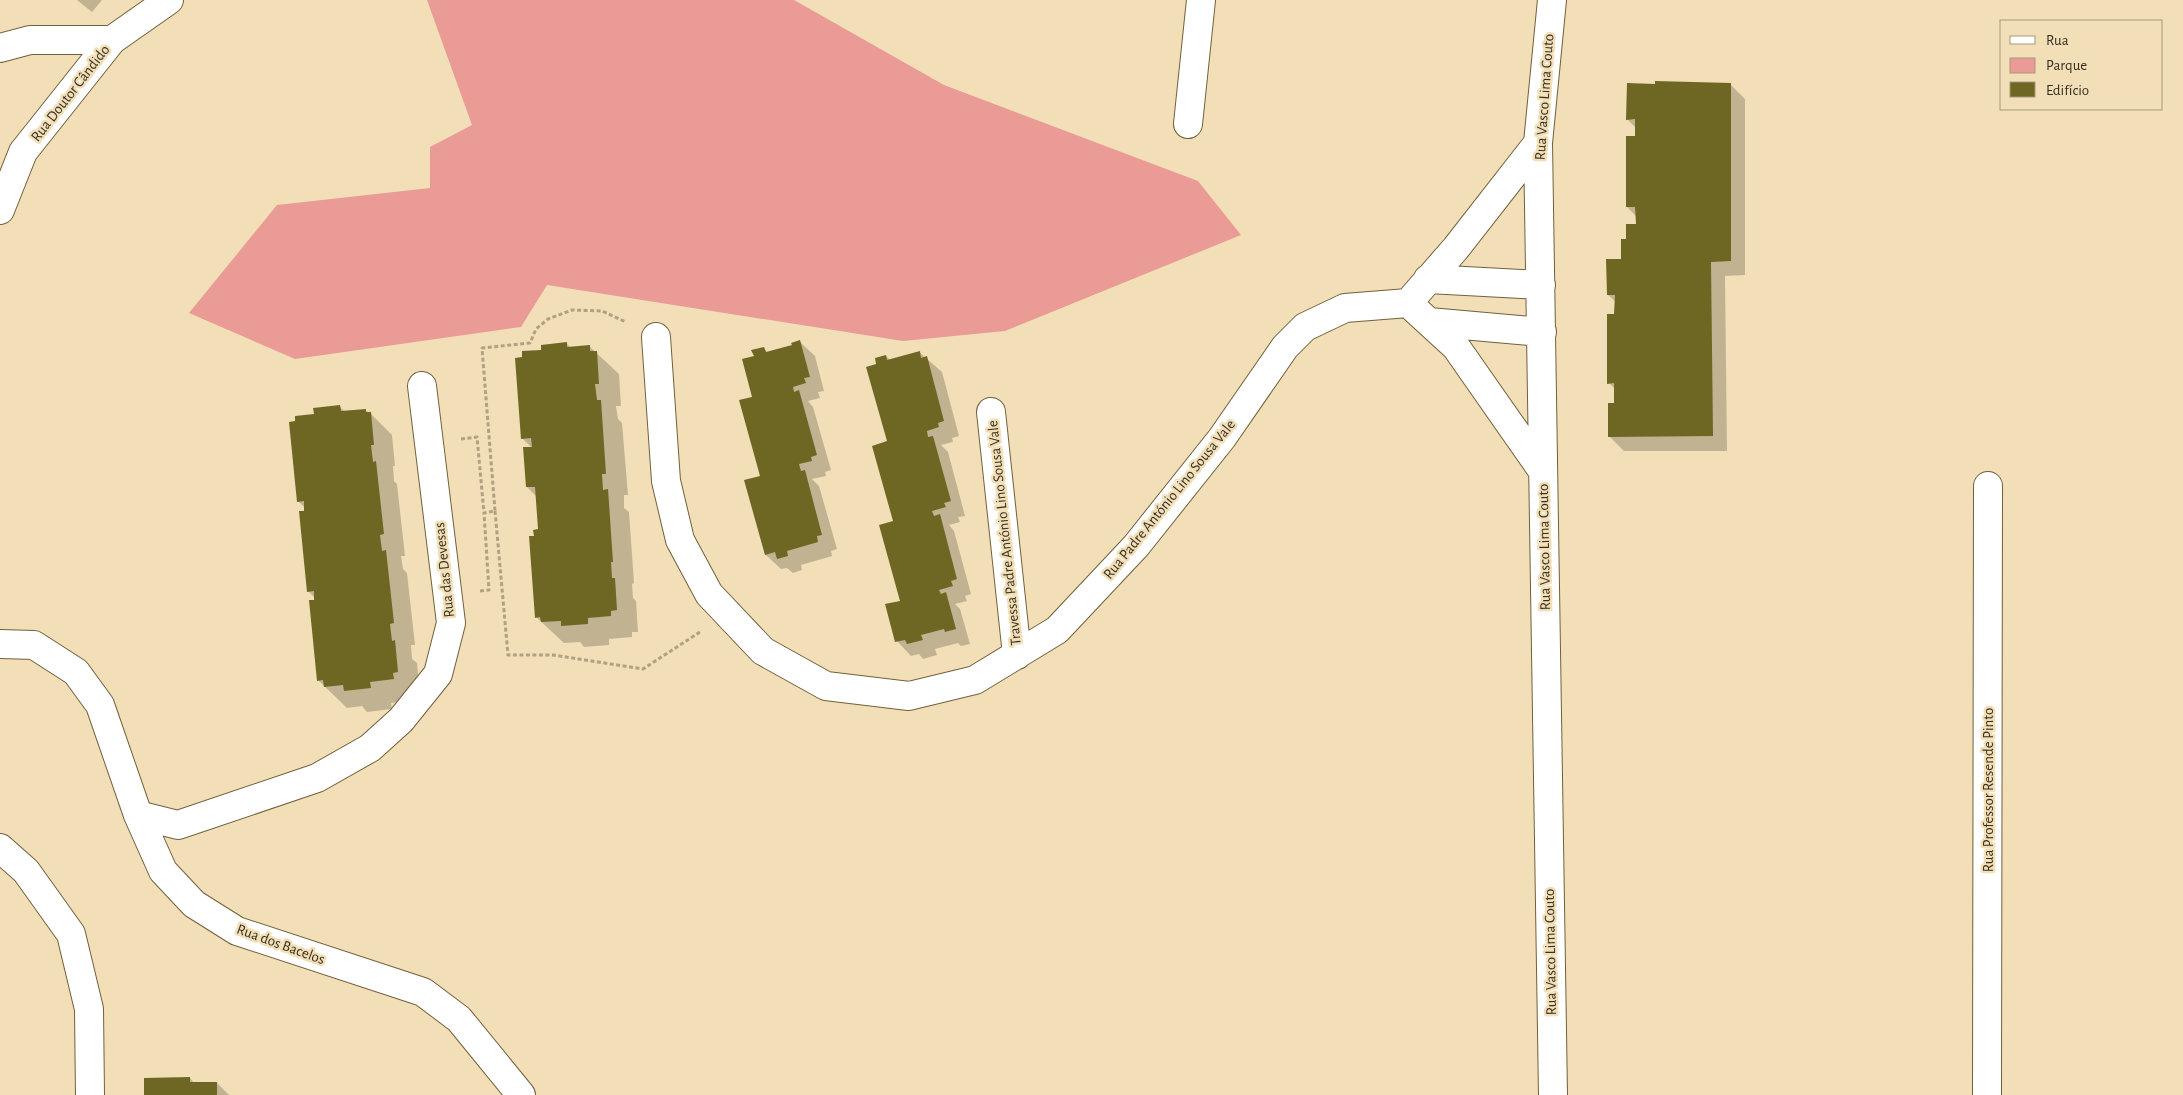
<svg xmlns="http://www.w3.org/2000/svg" width="2183" height="1095" font-family="'Alegreya Sans',sans-serif">
<style>
.green{fill:#ea9b95}
.shadow{fill:#0003}
.building{fill:#6d6723}
.lines{fill:none;stroke-linecap:round;stroke-linejoin:round}
.minor-casing{stroke:#71603c;stroke-width:30}
.path{stroke:#b0a182;stroke-width:3;stroke-dasharray:4 2.5;stroke-linecap:butt}
.minor{stroke:#fff;stroke-width:28}
.labels{text-anchor:middle;stroke-width:5;stroke-linejoin:round;paint-order:stroke}
.street-label{font-size:15px;fill:#362f1f;stroke:#f2dfb7}
</style>
<rect width="100%" height="100%" fill="#f2dfb7"/>
<path class="green" d="M427 0H794L944 85 1198 181 1241 235 1005 331 903 341 547 285 521 327 295 359 189 313 277 205 430 188V147L472 125Z"/>
<path class="shadow" d="M77 0H102L92 12Z
M1730 84 1745 99V275L1725 276 1727 451H1624L1609 436 1615 405 1616 390 1609 383 1616 302 1608 295 1622 260 1627 240 1637 225 1636 216 1627 207 1636 128 1627 119Z
M800 342 815 356 824 391 818 392 820 398 808 401 813 407 831 470 825 472 826 476 812 479 819 486 837 549 831 551 832 556 801 565 802 570 793 573 787 568 781 569 766 555 754 398 755 357 763 348 768 353 793 346Z
M567 344 571 348 589 346 619 374 621 406H616L618 419 622 423 628 495H624V508L629 512 634 583 632 584 633 598 636 601 638 632H632V637L609 639V645L584 647 580 642 564 643 536 617 539 530 537 497 527 487 532 448 522 438 542 351Z
M919 352 942 372 959 436 952 438 953 442 941 445 948 452 965 516 958 517 960 522 949 525 954 531 971 594 965 596 967 601 955 604 960 609 970 644 961 646 958 643 935 649 937 655 923 659 919 654 911 656 897 641 901 602 888 442 878 365 886 356 890 360Z
M339 406 345 412 365 410 370 413 392 435 395 466H393L394 481 397 484 405 556H401L403 569 407 573 415 645H411L412 659 417 663 420 694 415 700 391 703 392 709 367 712 362 706 347 708 318 680 316 599 309 592 305 508 298 501 315 415Z
M190 1078 195 1084 217 1083 229 1095H145Z"/>
<path class="building" d="M1655 81 1731 83V261L1711 262 1713 436 1608 437V403H1614V383L1607 384V314H1614L1615 295H1607L1606 259H1621V239H1626V224H1636L1635 207H1626V136H1635V119L1626 120 1627 83 1655 84Z
M800 340 810 377 804 378 806 383 793 387 794 392 799 390 817 455 811 457 812 461 799 464 801 471 805 470 822 535 817 536 818 542 787 551 788 556 777 559 775 552 765 555 744 480 760 476 739 400 752 397 742 359 754 356 751 350 764 347 766 352 792 345 791 343Z
M567 342V347L590 345V351H597L599 384H595L597 400H601L606 474H602L603 490 608 489 613 562H611L612 578H615L617 610 611 611V616L588 618V624L561 626V621L541 622 540 617 535 618 529 536H534L533 530 538 529 535 487H526L523 447H532L531 438 521 439 515 358 522 357V351L541 350V345Z
M920 351 921 358 927 356 944 421 938 423 939 427 927 431 928 437 933 436 951 501 944 503 946 507 932 511 934 516 940 514 957 579 951 581 953 586 939 590 941 594 946 592 956 629 945 632 944 629 921 635 923 640 907 644 905 640 895 642 885 604 900 601 879 525 893 521 872 446 887 441 866 367 876 364 875 358 886 355 887 360Z
M340 405 341 411 366 409V412H371L374 445H371L373 462 376 461 384 534 380 535 382 551 386 550 394 623 390 624 392 641 395 640 398 672 393 673 394 679 370 682 371 688 344 691 343 685 324 687 323 680 317 681 309 600H314V591L307 592 299 511H304V501L297 502 289 422 295 421V416L314 414 313 408Z
M190 1077V1082H217V1095H144V1078Z"/>
<g class="lines">
<g class="minor-casing">
<path id="minor" d="M1552 0 1538 143 1553 1095
M0 48 30 40H112
M1188 124 1201 0
M0 210 23 152 112 40 169 0
M1428 279 1541 285
M1408 303 1456 347 1542 470
M1429 322 1542 332
M656 337 666 481 680 540 709 594 763 651 826 686 909 696 975 680 1057 630 1136 546 1222 438 1285 347 1305 327 1345 308 1408 303 1456 248 1538 143
M991 412 1017 655
M0 644 34 645 76 672 100 705 138 815 163 871 194 904 237 931 423 992 459 1019 521 1095
M138 815 178 825 317 778 370 748 401 720 438 674 451 623 422 386
M0 848 26 871 71 934 89 1009 90 1095
M1987 1095 1988 486"/>
</g>
<path class="path" d="M461 439 477 437 484 513 495 511 482 348 530 343 536 329 548 319 572 310 602 311 626 322
M495 511 508 655H553L643 669 700 632
M480 591 489 590 484 513"/>
<use href="#minor" class="minor"/>
</g>
<g class="labels">
<g class="street-label">
<text transform="translate(70 93) rotate(-52)" y="5">Rua Doutor Cândido</text>
<text transform="translate(1544 97) rotate(-86)" y="5">Rua Vasco Lima Couto</text>
<text transform="translate(1169 499) rotate(-51)" y="5">Rua Padre António Lino Sousa Vale</text>
<text transform="translate(1004 533) rotate(-96)" y="5">Travessa Padre António Lino Sousa Vale</text>
<text transform="translate(1544 547) rotate(-91)" y="5">Rua Vasco Lima Couto</text>
<text transform="translate(444 570) rotate(-96)" y="5">Rua das Devesas</text>
<text transform="translate(1988 790) rotate(-90)" y="5">Rua Professor Resende Pinto</text>
<text transform="translate(281 944) rotate(20)" y="5">Rua dos Bacelos</text>
<text transform="translate(1550 952) rotate(-91)" y="5">Rua Vasco Lima Couto</text>
</g>
</g>
<rect x="2000" y="20" width="162" height="90" fill="#f2dfb7" stroke="#a7997a"/>
<rect x="2010" y="36" width="25" height="8" fill="#ffffff" stroke="#a7997a"/>
<text x="2046" y="45" font-size="15" fill="#362f1f">Rua</text>
<rect x="2010" y="58" width="25" height="15" fill="#ea9b95" stroke="#a7997a"/>
<text x="2046" y="70" font-size="15" fill="#362f1f">Parque</text>
<rect x="2010" y="82" width="25" height="15" fill="#6d6723" stroke="#a7997a"/>
<text x="2046" y="95" font-size="15" fill="#362f1f">Edifício</text>
</svg>
